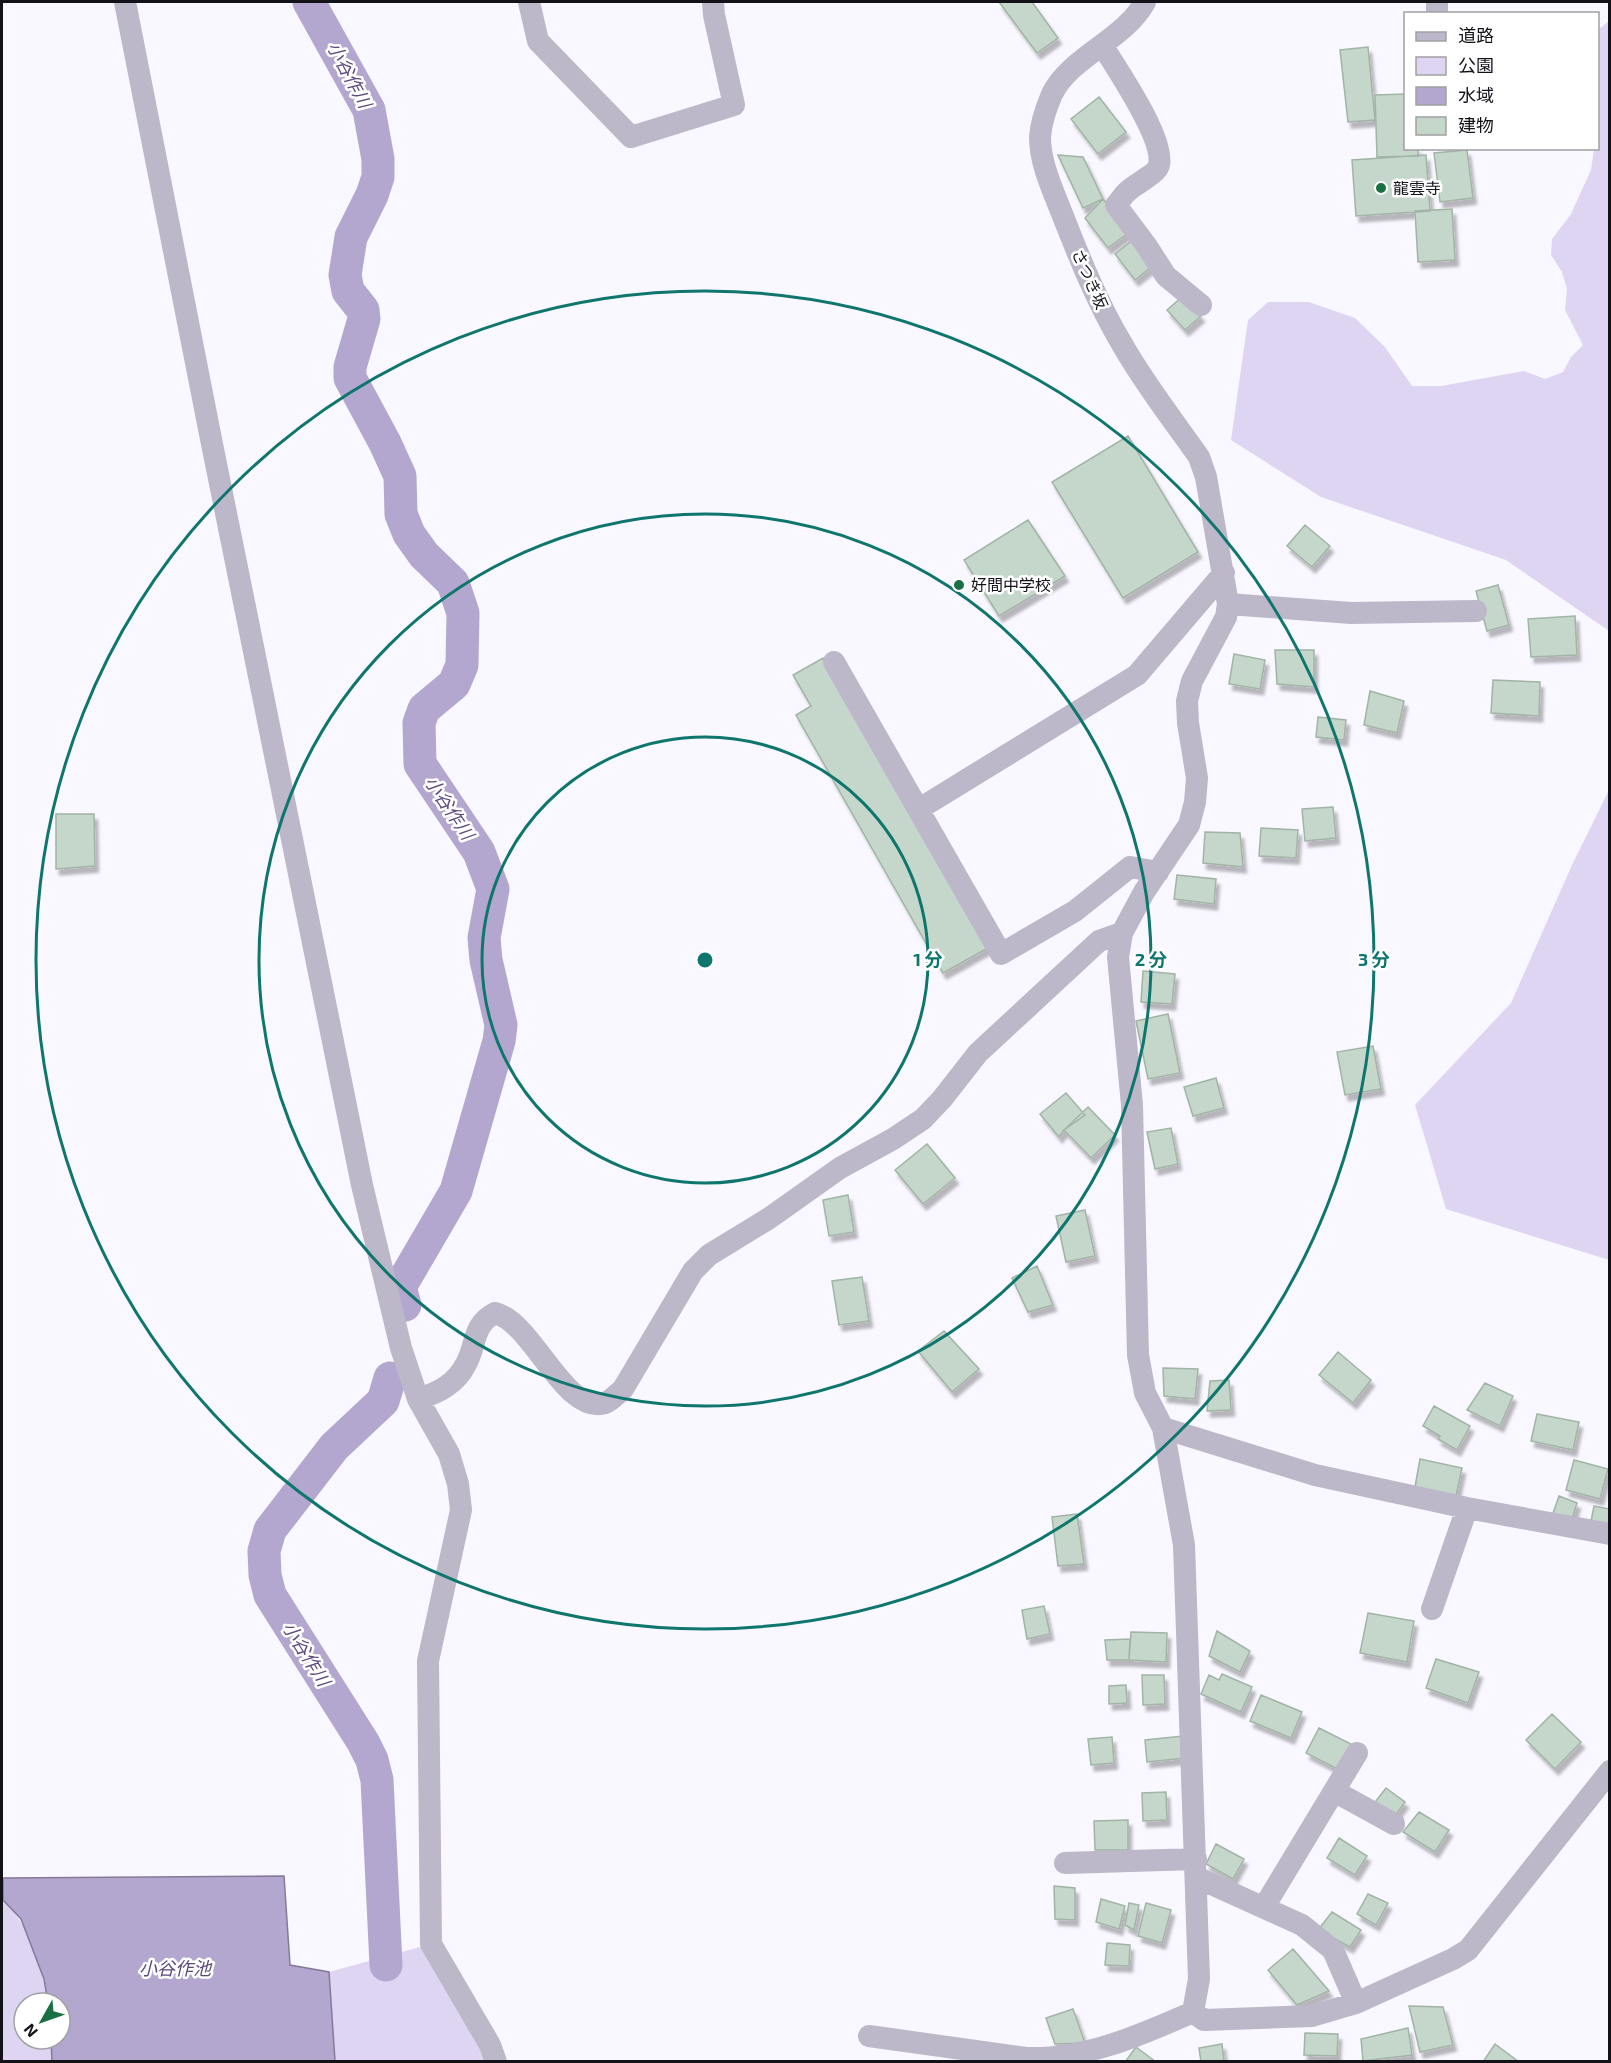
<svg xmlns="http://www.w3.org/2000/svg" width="1611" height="2063" font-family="'Exo 2','Noto Sans JP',sans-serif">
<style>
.green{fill:#ded5f3}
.water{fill:#b4a7cf;stroke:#847a98;stroke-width:1.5}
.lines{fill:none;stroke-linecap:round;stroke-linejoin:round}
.river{stroke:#b4a7cf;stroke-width:33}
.building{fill:#c4d7ca;stroke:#a1b4a6;stroke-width:1.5;filter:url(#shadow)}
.minor{stroke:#bcb7c9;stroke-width:22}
.ring{fill:none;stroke:#0f766e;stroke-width:3}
.poi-dot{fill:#1b7043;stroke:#fff;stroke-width:2}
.labels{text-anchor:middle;stroke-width:5;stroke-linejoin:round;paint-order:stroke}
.poi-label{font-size:16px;fill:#141219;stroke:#fff;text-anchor:start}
.street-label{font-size:16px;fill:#141219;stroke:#fff}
.water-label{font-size:18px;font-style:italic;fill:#5c497e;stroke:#fff}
.centre{fill:#0f766e;stroke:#fff;stroke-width:3}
.ring-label{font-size:18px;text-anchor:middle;font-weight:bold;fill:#0f766e;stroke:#fff;stroke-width:5;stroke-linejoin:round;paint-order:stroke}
</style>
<defs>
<filter id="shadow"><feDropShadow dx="3.5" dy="6" stdDeviation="1.5" flood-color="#0004"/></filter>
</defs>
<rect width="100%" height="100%" fill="#f9f7ff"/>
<path class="green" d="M1609 21V631L1506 560 1321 497 1231 440 1248 320 1268 302H1309L1355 318 1385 347 1412 386H1441L1524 371 1545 379 1563 372 1571 357 1583 345 1565 310 1567 289 1562 272 1551 255 1552 239 1571 214 1591 170 1594 149 1598 148V30Z
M1609 790V1260L1446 1209 1415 1105 1511 1003 1572 865Z
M2 1900C29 1922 43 1969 48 2003H24V2039H51L52 2062H2Z
M431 1944 496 2061H335L329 1972Z"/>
<path class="water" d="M284 1876 290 1965 329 1972 335 2061H52L51 2039H60V2003H48L44 1979 21 1919 3 1900V1878Z"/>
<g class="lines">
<path class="river" d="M309 2 369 110 378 159V177L372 195 351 237 345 275 348 291 363 310 364 319 350 367V378L385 443 400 476 401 514 409 534 424 555 453 583 463 613 462 665 454 684 424 709 419 723 420 764 479 852 493 889 484 938 486 960 501 1025 499 1041 456 1191 400 1287 405 1305
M386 1965 377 1780 372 1760 363 1742 270 1595 265 1575 264 1551 270 1530 334 1447 383 1401 390 1378"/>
</g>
<path class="building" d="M999 2H1032L1058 38 1037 53Z
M1368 47 1375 120 1348 122 1340 50Z
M1406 94V148H1418V156L1377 157 1375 95Z
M1099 97 1126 132 1098 154 1071 119Z
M1467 150 1473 198 1440 202 1434 153Z
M1058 155 1083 157 1103 199 1083 208Z
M1426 155 1430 211 1356 216 1352 160Z
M1103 199 1131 231 1108 248 1085 218Z
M1452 209 1455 260 1418 262 1415 211Z
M1135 238 1155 264 1135 280 1115 254Z
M1183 296 1201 316 1185 330 1167 310Z
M1128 436 1198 552 1123 598 1052 482Z
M1028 520 1065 576 999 616 964 560Z
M1305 525 1330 546 1312 567 1287 546Z
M1498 585 1509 625 1487 631 1476 591Z
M1575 616 1577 655 1531 657 1528 619Z
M1275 650H1314V687L1277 684Z
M1234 654 1265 660 1260 689 1229 684Z
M823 658 988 948 943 973 796 715 811 706 793 675Z
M1493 680 1540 682 1539 716 1491 713Z
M1370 691 1404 701 1397 733 1364 725Z
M1318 717 1346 720 1344 740 1316 737Z
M1333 807 1336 838 1305 841 1302 809Z
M56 814H94L95 866 56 869Z
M1261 828 1298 830 1296 858 1259 856Z
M1205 832 1240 833 1243 867 1203 863Z
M1177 875 1216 879 1214 904 1174 899Z
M1143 971 1175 974 1172 1004 1141 1002Z
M1168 1014 1180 1073 1148 1079 1136 1021Z
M1373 1046 1381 1089 1345 1095 1337 1052Z
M1216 1078 1224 1108 1193 1116 1184 1087Z
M1066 1093 1085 1115 1064 1130 1059 1137 1040 1114Z
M1088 1107 1115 1135 1091 1158 1064 1130Z
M1171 1128 1178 1164 1155 1169 1147 1132Z
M927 1144 955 1178 923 1204 895 1170Z
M848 1195 854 1232 829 1236 823 1200Z
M1085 1210 1095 1256 1066 1262 1056 1216Z
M1037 1266 1053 1305 1028 1312 1012 1278Z
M862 1277 869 1321 839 1325 832 1281Z
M944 1331 979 1369 952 1392 918 1351Z
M1338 1352 1371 1380 1353 1403 1319 1375Z
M1163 1368 1198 1369 1195 1399 1164 1396Z
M1229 1380 1231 1410 1207 1411 1210 1381Z
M1485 1383 1513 1396 1500 1426 1467 1410Z
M1434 1406 1470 1426 1457 1450 1438 1439 1440 1436 1423 1426Z
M1537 1414 1579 1422 1573 1450 1531 1441Z
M1420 1459 1462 1468 1456 1496 1415 1487Z
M1574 1460 1608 1469 1600 1499 1566 1490Z
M1559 1496 1577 1503 1570 1525 1551 1519Z
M1594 1506 1610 1509V1525L1591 1521Z
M1077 1514 1084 1564 1058 1566 1052 1517Z
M1044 1606 1050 1634 1027 1639 1022 1610Z
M1368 1613 1414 1621 1407 1662 1360 1653Z
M1217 1631 1250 1651 1240 1672 1209 1656Z
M1131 1632 1167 1633 1166 1662 1129 1660Z
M1130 1639 1129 1660H1107L1105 1640Z
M1436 1659 1479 1672 1468 1703 1426 1688Z
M1222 1674 1252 1687 1241 1712 1201 1694 1209 1675 1219 1680Z
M1142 1675H1164L1165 1704 1143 1705Z
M1126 1685 1127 1703 1109 1704V1686Z
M1261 1695 1302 1712 1291 1738 1250 1721Z
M1552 1714 1581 1742 1555 1769 1526 1740Z
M1319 1728 1355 1746 1343 1772 1306 1753Z
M1183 1736 1186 1758 1147 1762 1145 1740Z
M1112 1737 1114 1763 1091 1765 1088 1739Z
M1386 1788 1405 1802 1392 1820 1372 1806Z
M1166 1792 1167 1820 1143 1821 1142 1793Z
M1419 1812 1449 1830 1435 1852 1403 1832Z
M1128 1820V1850H1095L1094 1821Z
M1339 1838 1367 1856 1355 1875 1327 1858Z
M1216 1844 1244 1859 1233 1879 1206 1864Z
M1054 1886 1075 1888V1920L1055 1919Z
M1368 1894 1388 1903 1376 1925 1357 1914Z
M1101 1899 1125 1906 1119 1929 1096 1922Z
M1129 1903 1139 1905 1134 1930 1125 1925Z
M1146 1903 1171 1910 1162 1943 1138 1936Z
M1332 1912 1361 1930 1350 1947 1318 1930Z
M1107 1943 1130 1945 1129 1966 1105 1965Z
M1293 1949 1329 1991 1297 2005 1268 1970Z
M1409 2006 1443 2007 1453 2045 1420 2052Z
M1073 2009 1085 2043 1055 2044 1046 2018Z
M1408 2028 1412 2055 1363 2061 1361 2039Z
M1305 2033 1338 2034 1337 2056 1304 2055Z
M1222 2044 1224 2062H1201L1199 2048Z
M1495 2044 1519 2062H1483Z
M1136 2047 1156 2062H1125Z"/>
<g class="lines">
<path class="minor" d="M125 2 212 444 362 1185 401 1348 418 1399 449 1454 458 1484 461 1510 428 1661 431 1944 490 2045 496 2062
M529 2 538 41 631 137 734 105 714 15 713 2
M1437 2V14
M1102 45C1117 69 1165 139 1159 165 1157 174 1135 184 1128 191 1123 195 1120 201 1116 205L1146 245 1166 276 1201 305
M1228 604 1351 613 1476 611
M834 662 1001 954 1075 911 1130 867 1158 872
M919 809 1137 675 1224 573
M418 1399C438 1393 456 1384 466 1364 477 1344 472 1325 495 1313 533 1322 565 1416 605 1403 611 1401 618 1393 623 1389L693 1271 709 1255 768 1219 840 1168 893 1139 923 1119 942 1099 978 1053 1099 941 1122 933
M1163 1428 1315 1475 1467 1508 1610 1534
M1432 1609 1467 1508
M1334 1791 1394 1824
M1065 1863 1196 1859
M1196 1877 1302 1925 1333 1950 1356 2003
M1264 1907 1357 1753
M1193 2012 1204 2020 1312 2016 1356 2003 1453 1959 1468 1950 1610 1771
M869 2036 1026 2058C1084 2060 1141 2035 1193 2012L1199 1979 1184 1545 1163 1428 1145 1393 1138 1355 1132 1105 1118 957 1122 933 1144 892 1189 825 1195 802 1197 778 1188 723 1187 701 1192 681 1226 617 1228 604 1206 477 1199 457C1173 420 1144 383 1122 344 1097 302 1079 257 1061 211 1052 188 1040 163 1040 137 1041 122 1046 108 1052 94 1071 56 1123 41 1145 2"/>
</g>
<g class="ring">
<circle cx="705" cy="960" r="223"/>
<circle cx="705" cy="960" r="446"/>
<circle cx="705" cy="960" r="669"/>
</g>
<g class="poi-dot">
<circle cx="1381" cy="188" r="6"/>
<circle cx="959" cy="585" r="6"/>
</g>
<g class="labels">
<g class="poi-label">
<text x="1393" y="194">龍雲寺</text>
<text x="971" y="591">好間中学校</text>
</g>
<g class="street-label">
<text transform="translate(1090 279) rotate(66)" y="6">さつき坂</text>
</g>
<g class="water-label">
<text transform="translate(349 75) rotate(62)" y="6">小谷作川</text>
<text transform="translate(449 808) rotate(56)" y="6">小谷作川</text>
<text transform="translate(306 1654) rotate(58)" y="6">小谷作川</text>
<text x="175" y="1975">小谷作池</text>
</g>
</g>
<circle cx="705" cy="960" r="9" class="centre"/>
<g class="ring-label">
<text x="928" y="966">1 分</text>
<text x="1151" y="966">2 分</text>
<text x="1374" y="966">3 分</text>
</g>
<rect width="1611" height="2063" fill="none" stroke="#141219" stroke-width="6"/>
<rect x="1404" y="12" width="195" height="138" fill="#ffffff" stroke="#a1a0a3" stroke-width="1.5"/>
<rect x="1416" y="32" width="30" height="9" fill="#bcb7c9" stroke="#a1a0a3" stroke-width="1.5"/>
<text x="1458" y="42" font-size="18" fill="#141219">道路</text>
<rect x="1416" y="57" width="30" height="18" fill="#ded5f3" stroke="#a1a0a3" stroke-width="1.5"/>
<text x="1458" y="72" font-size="18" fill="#141219">公園</text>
<rect x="1416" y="87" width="30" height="18" fill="#b4a7cf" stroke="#a1a0a3" stroke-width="1.5"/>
<text x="1458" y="102" font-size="18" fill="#141219">水域</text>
<rect x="1416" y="117" width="30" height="18" fill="#c4d7ca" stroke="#a1a0a3" stroke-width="1.5"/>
<text x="1458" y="132" font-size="18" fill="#141219">建物</text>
<g transform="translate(42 2021) rotate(230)"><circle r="28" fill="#ffffff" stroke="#a1a0a3" stroke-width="1.5"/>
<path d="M0-4.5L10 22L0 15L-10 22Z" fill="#1b7043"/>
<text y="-9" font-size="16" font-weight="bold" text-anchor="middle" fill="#141219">N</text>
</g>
</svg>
